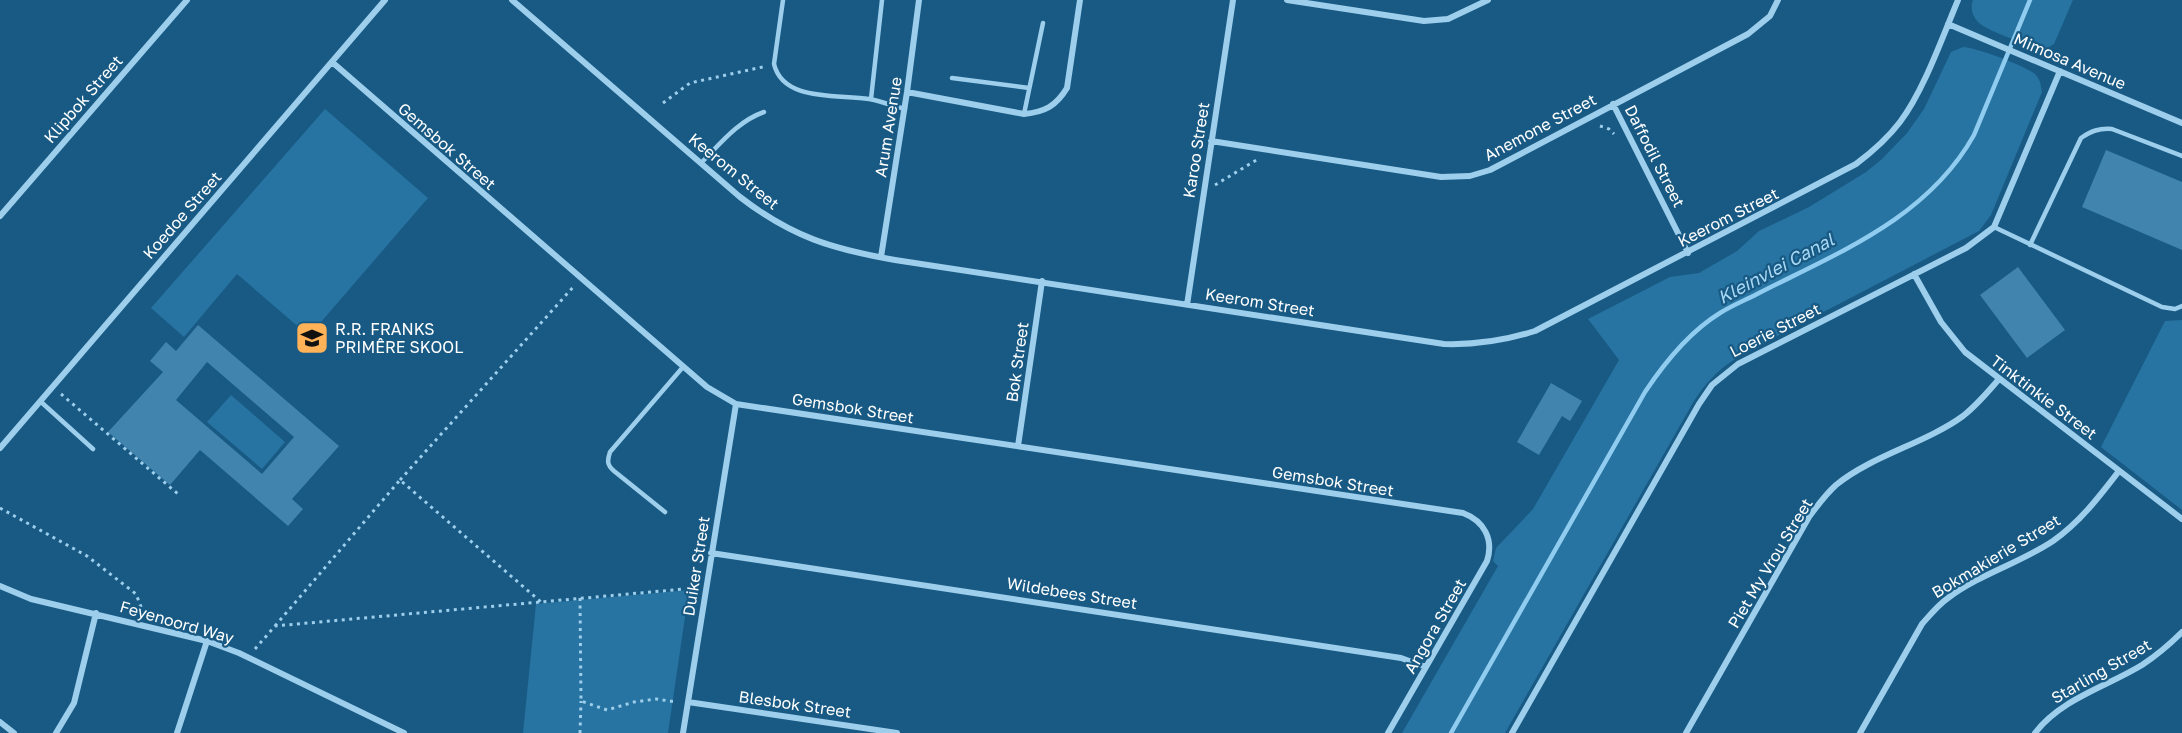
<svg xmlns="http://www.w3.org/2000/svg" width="2182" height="733" font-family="'Golos Text',sans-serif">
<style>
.green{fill:#2773a1}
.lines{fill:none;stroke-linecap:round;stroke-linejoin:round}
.stream{stroke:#90ccef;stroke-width:4.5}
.building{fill:#4184ae;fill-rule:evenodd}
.path{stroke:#9dceec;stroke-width:3;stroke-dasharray:3 4.5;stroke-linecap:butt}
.lane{stroke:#9dceec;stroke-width:4.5}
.street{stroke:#9dceec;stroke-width:6}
.labels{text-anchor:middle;stroke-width:4.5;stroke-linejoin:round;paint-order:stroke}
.street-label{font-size:16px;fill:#fff;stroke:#185a84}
.poi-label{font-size:16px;fill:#fff;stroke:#185a84;text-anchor:start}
.water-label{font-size:18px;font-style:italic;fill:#a9d8f4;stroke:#185a84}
</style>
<rect width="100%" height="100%" fill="#185a84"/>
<path class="green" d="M1973 0H2073L2054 44 2043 51C2028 44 1988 32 1978 22 1972 16 1970 8 1973 0Z
M1963 47C1975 47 2026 66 2035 74 2040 79 2041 85 2042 92L1991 215 1979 231 1747 352C1724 364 1708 379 1694 401L1505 733H1402L1498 566 1493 561 1496 548 1533 509 1619 360 1588 319 1670 277 1699 273 1737 251 1759 231 1809 207 1866 172 1882 159 1907 133 1924 109 1951 52Z
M325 109 428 198 309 336 237 274 184 337 151 308Z
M2182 320V510L2101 447 2165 321Z
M231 395 285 442 262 469 207 422Z
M689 590 668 733H523L536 604Z"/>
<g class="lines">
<path class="stream" d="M1451 733 1645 392C1665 362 1689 332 1720 313 1733 305 1748 299 1761 292 1842 251 1928 217 1974 135L2030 0"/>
</g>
<path class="building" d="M2106 150 2182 182V250L2082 207Z
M2018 267 2065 330 2027 358 1980 295Z
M198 325 339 446 292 499 303 509 288 526 200 450 170 485 108 432 163 372 150 361 166 342 176 351ZM207 362 294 437 262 474 176 400Z
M1551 383 1582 401 1570 421 1562 416 1539 455 1517 442Z"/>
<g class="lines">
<path class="path" d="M663 103 690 83 767 66
M1600 126 1609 129 1614 134
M1215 185 1258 159
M61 394 178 494
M400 480 575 285
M0 508 87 556 136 594 145 617
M580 598 581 701 607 710 634 702 656 699 677 702
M275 626 400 480 541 602
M255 649 275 626 695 588
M580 733 581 701"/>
<path class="lane" d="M783 0 774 64C783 102 838 94 869 99 881 101 893 106 905 109
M952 78 1029 88
M871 99 882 0
M1024 114 1043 23
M701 163C720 144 738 121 764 112
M1994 227 2162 307 2175 309 2182 306
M2030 245 2081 138C2091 131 2099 128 2112 129L2182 156
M40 401 93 449
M665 512 614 471C607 465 607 461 610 452L683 367"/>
<path class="street" d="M512 0 740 197C792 237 832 249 895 260L1444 344C1476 345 1504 341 1535 331L1856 164C1872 152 1887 139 1900 122 1924 90 1942 38 1958 0
M1287 0 1424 21 1448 19 1488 0
M1948 24 2182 123
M332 62 707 387 736 404 1463 513C1484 521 1494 539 1487 561L1388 733
M907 92 1024 114C1045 112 1056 106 1067 88L1080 0
M1613 104 1688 253
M1211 141 1441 177 1470 176 1490 170 1748 34 1770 16 1778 0
M0 216 187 0
M881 257 907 92 919 0
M1914 274 1941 322 1965 352 2182 519
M1187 305 1233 0
M1018 446 1042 281
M0 448 385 0
M711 553 1401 658 1426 667
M0 586 31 599 207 641 239 653 404 733
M688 702 897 733
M0 722 14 733
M56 733 74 703 96 613
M177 733 207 641
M683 733 736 404
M1512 733 1699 404 1712 385 1738 364 1966 248 1994 227 2060 71
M1686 733 1809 517C1817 506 1826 494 1836 485 1871 456 1926 443 1963 416 1977 405 1988 392 1999 379
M1860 733 1922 624C1930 615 1938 605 1948 598 1980 574 2020 563 2053 541 2080 522 2099 497 2119 471
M2035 733C2061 699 2106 687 2142 665 2157 655 2169 645 2182 632"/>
</g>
<defs>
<g id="school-square" transform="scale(1.725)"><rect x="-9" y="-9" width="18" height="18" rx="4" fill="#ffb258" stroke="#185a84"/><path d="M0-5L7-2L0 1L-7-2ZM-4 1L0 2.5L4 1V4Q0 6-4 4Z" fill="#111"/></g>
</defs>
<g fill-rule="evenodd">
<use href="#school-square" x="312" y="338"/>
</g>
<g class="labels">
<g class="street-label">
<text transform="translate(2070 61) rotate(23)" y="6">Mimosa Avenue</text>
<text transform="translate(83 99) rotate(-49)" y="6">Klipbok Street</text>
<text transform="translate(888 127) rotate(-81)" y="6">Arum Avenue</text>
<text transform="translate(1540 127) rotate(-28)" y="6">Anemone Street</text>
<text transform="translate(447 146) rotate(41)" y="6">Gemsbok Street</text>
<text transform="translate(1196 150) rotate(-81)" y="6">Karoo Street</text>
<text transform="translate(1655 156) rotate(63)" y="6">Daffodil Street</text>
<text transform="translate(734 171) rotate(39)" y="6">Keerom Street</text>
<text transform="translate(182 215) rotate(-49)" y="6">Koedoe Street</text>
<text transform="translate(1728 217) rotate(-27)" y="6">Keerom Street</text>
<text transform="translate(1260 302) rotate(9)" y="6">Keerom Street</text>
<text transform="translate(1775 330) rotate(-27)" y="6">Loerie Street</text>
<text transform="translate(1017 362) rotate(-82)" y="6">Bok Street</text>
<text transform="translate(2044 397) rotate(37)" y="6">Tinktinkie Street</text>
<text transform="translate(853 408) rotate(9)" y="6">Gemsbok Street</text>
<text transform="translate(1333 481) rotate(9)" y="6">Gemsbok Street</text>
<text transform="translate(1996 556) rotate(-31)" y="6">Bokmakierie Street</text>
<text transform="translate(1770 563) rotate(-59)" y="6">Piet My Vrou Street</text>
<text transform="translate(696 566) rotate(-81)" y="6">Duiker Street</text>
<text transform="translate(1072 593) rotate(9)" y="6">Wildebees Street</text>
<text transform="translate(177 622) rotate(16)" y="6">Feyenoord Way</text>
<text transform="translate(1435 626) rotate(-60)" y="6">Angora Street</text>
<text transform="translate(2101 671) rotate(-30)" y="6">Starling Street</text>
<text transform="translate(795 704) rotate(8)" y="6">Blesbok Street</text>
</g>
<g class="poi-label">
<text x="335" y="335">R.R. FRANKS<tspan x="335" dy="18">PRIMÊRE SKOOL</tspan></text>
</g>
<g class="water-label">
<text transform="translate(1776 269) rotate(-28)" y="6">Kleinvlei Canal</text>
</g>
</g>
</svg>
